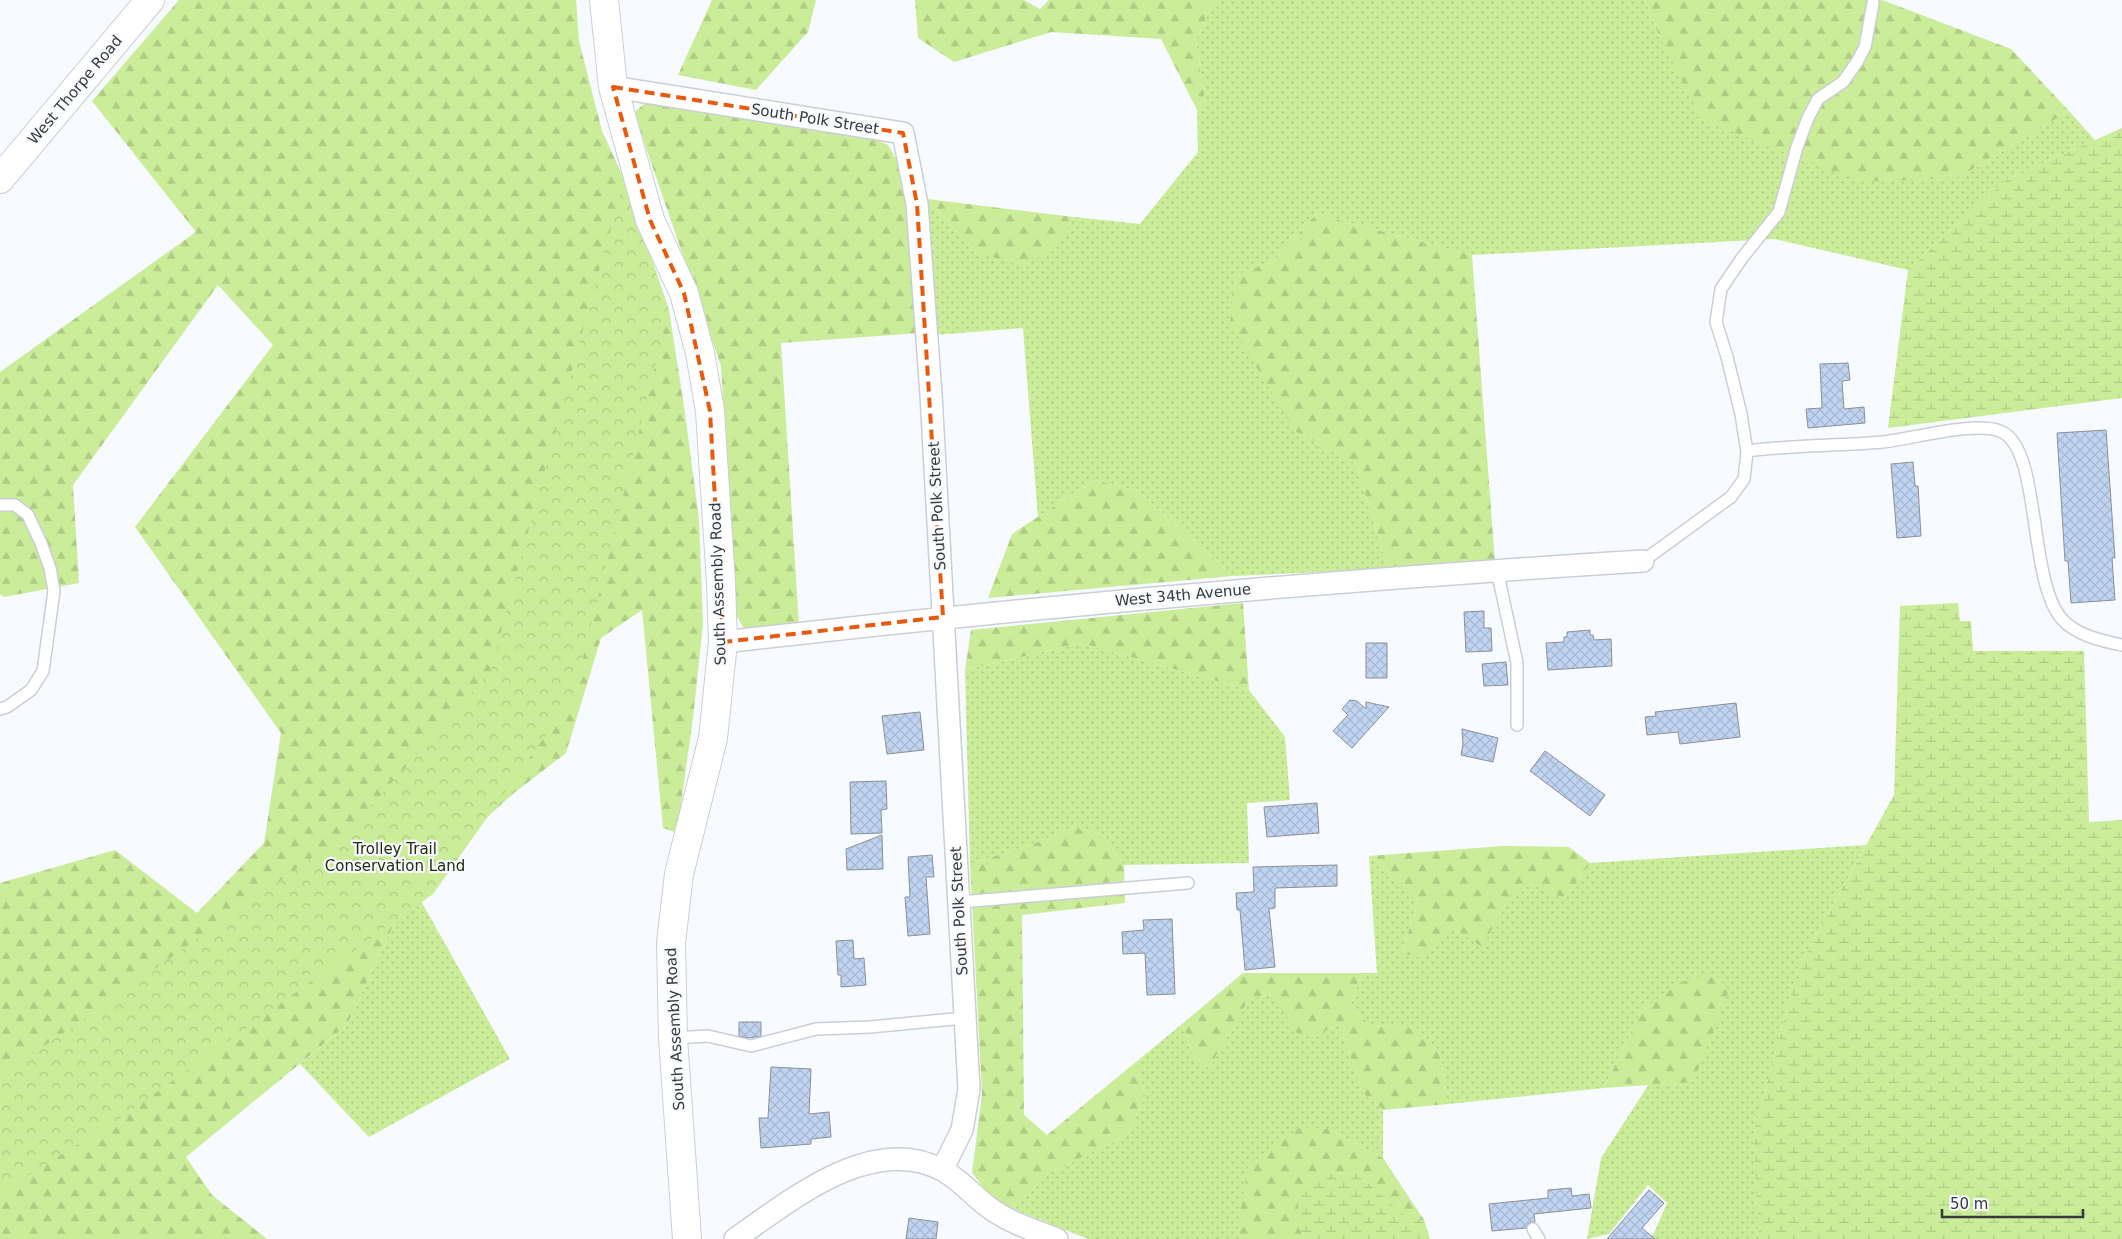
<svg xmlns="http://www.w3.org/2000/svg" width="2122" height="1239" font-family="'DejaVu Sans',sans-serif">
<style>
.grass{fill:url(#grass-dots)}
.forest{fill:url(#forest-firs)}
.wetland{fill:url(#wetland-marsh)}
.park{fill:url(#park-crowns)}
.building{fill:url(#building-cross-hatch);stroke:#8b9097}
.lines{fill:none;stroke-linecap:round;stroke-linejoin:round}
.lane-casing{stroke:#cacfd6;stroke-width:14}
.street-casing{stroke:#cacfd6;stroke-width:24}
.secondary-casing{stroke:#cacfd6;stroke-width:30}
.lane{stroke:#fff;stroke-width:11}
.street{stroke:#fff;stroke-width:21}
.secondary{stroke:#fff;stroke-width:28}
.marked{fill:none;stroke:#e8590c;stroke-width:4;stroke-dasharray:10 6;stroke-linejoin:round}
.labels{text-anchor:middle;stroke-width:4.5;stroke-linejoin:round;paint-order:stroke}
.street-label{font-size:15px;fill:#37393c;stroke:#f7fafe}
.park-label{font-size:15px;fill:#222e0a;stroke:#f7fafe}
</style>
<defs>
<pattern id="grass-dots" width="8" height="8" patternUnits="userSpaceOnUse" patternTransform="scale(1.25)"><rect width="8" height="8" fill="#cbec98"/><path d="M2 2h.1M6 6h.1" fill="none" stroke="#afcb84" stroke-width="1.8" stroke-linecap="round"/></pattern>
<pattern id="forest-firs" width="22" height="20" patternUnits="userSpaceOnUse" patternTransform="scale(1.25)"><rect width="22" height="20" fill="#cbec98"/><path d="M5 1l3.5 6h-7zM16 11l3.5 6h-7z" fill="#afcb84"/></pattern>
<pattern id="wetland-marsh" width="20" height="14" patternUnits="userSpaceOnUse" patternTransform="scale(1.25)"><rect width="20" height="14" fill="#cbec98"/><path d="M1 5h8M5 5V1M11 12h8M15 12V8" fill="none" stroke="#afcb84"/></pattern>
<pattern id="park-crowns" width="20" height="18" patternUnits="userSpaceOnUse" patternTransform="scale(1.25)"><rect width="20" height="18" fill="#cbec98"/><path d="M2 6a3 3 0 1 1 6 0M12 15a3 3 0 1 1 6 0" fill="none" stroke="#afcb84"/></pattern>
<pattern id="building-cross-hatch" width="8" height="8" patternUnits="userSpaceOnUse" patternTransform="scale(1.25)"><rect width="8" height="8" fill="#c0d4f2"/><path d="M0 0l8 8M0 8l8-8" fill="none" stroke="#a6b7d0"/></pattern>
</defs>
<rect width="100%" height="100%" fill="#f7fafe"/>
<path class="grass" d="M1214 0H1645L1660 38 1958 178 2069 111 2095 140 2007 179 1908 270 1775 239 1472 255 1316 214 1276 260 1235 276 1295 431 1356 464 1388 569 1233 576 1138 491 1094 480 1038 517 1023 328 934 335 927 199 975 252 1055 249 1074 217 1140 224 1198 152 1197 110 1206 105 1196 41Z
M1081 643 1249 690 1285 737 1290 800 1247 803 1249 863 1124 865 1102 834 1074 827 1033 844 970 864 965 670Z
M1866 845 1798 968 1753 1136 1759 1239H1648L1654 1233 1667 1203 1648 1185 1609 1234 1587 1239 1601 1158 1649 1084 1694 1081 1642 1010 1604 1088 1448 1104 1440 1053 1416 1028 1371 1026 1350 1008 1362 973H1377L1369 856 1402 882 1418 900 1402 953 1451 926 1482 946 1506 903 1531 884 1565 899 1590 863Z
M412 885 510 1059 369 1137 300 1064 347 1025Z
M1272 994 1316 1036 1339 1024 1363 1093 1383 1110V1158L1328 1129 1238 1227 1241 1239H1088L1011 1208 1048 1174 1127 1135 1145 1096 1136 1062 1182 1024 1194 1057 1209 1068 1249 999Z"/>
<path class="forest" d="M179 0H576L579 41 602 131 624 179 669 310 684 406 699 519 703 624 693 718 677 833 663 828 642 610 601 638 566 753 514 793 412 885 347 1025 186 1157 212 1195 267 1239H0V883L115 850 197 913 264 843 281 733 135 527 273 345 218 285 73 485 79 583 4 597 0 594V372L196 232 92 101Z
M712 0H816L808 32 756 90 678 75Z
M915 0H1024L1040 9 1049 0H1214L1196 41 1206 106 1197 110 1161 39 1051 32 954 62 918 38Z
M1645 0H1882L2011 49 2069 111 1958 178 1860 182 1703 120 1660 38Z
M646 102 868 136 888 145 904 172 920 333 781 343 799 625 745 630 736 615 721 366 634 113Z
M927 199 1074 217 1055 250 1022 265 975 252Z
M1316 214 1472 255 1495 563 1388 569 1356 464 1295 431 1230 322 1234 276 1276 260Z
M1094 480 1138 491 1233 576 988 598 1012 534Z
M1243 603 1249 690 1081 643 965 670 971 630Z
M1074 827 1102 834 1124 865 1125 903 1022 915 1024 1115 1047 1135 1136 1062 1145 1096 1127 1135 1048 1174 1011 1208 989 1195 972 1173 982 1094 970 864 1033 844Z
M1504 846 1569 847 1590 863 1565 899 1531 884 1506 903 1482 947 1451 926 1424 958 1402 953 1418 900 1402 882 1369 856Z
M1243 973H1362L1350 1008 1372 1026 1416 1028 1440 1053 1448 1104 1383 1110 1363 1093 1339 1024 1316 1036 1297 1033 1272 994 1249 999 1209 1068 1194 1057 1182 1024Z
M1702 976 1718 978 1729 990 1693 1082 1604 1088 1642 1010 1681 982Z
M1301 1127 1328 1129 1383 1158 1424 1220 1410 1221 1356 1173 1324 1174 1298 1198V1225L1304 1239H1241L1238 1228 1248 1165Z"/>
<path class="wetland" d="M2122 128V398L1888 428 1908 270 2007 179Z
M1958 603 1960 621H1971L1973 651H2084L2089 822 2122 820V1239H1759L1753 1136 1798 968 1894 795 1900 606Z
M1356 1173 1410 1220H1424L1430 1239H1304L1298 1225V1197L1324 1174Z"/>
<path class="park" d="M624 179 669 310 574 695 433 894 125 1115 0 1193V1075L62 1034 346 834 490 672Z"/>
<path class="building" d="M1848 363 1850 380 1842 381 1844 409 1864 407 1865 423 1808 428 1806 409 1822 408 1820 364Z
M2106 430 2115 558H2112L2115 600 2071 603 2068 561H2065L2057 433Z
M1913 462 1915 486H1918L1921 536 1897 538 1891 464Z
M1484 611V628H1491L1492 651 1466 652 1464 612Z
M1590 630V635H1593L1594 640 1611 639 1612 666 1548 670 1546 643 1564 642V637H1567V632Z
M1366 643H1387V678H1366Z
M1506 662 1508 685 1484 686 1482 664Z
M1350 700 1357 701 1366 709V702L1389 707 1352 748 1333 731 1348 715 1342 709Z
M1736 703 1740 737 1680 744 1678 732 1647 735 1645 717 1656 716 1655 712Z
M920 712 924 750 887 754 882 716Z
M1462 729 1498 738 1493 762 1461 755 1463 744Z
M1545 751 1605 795 1590 816 1530 771Z
M886 781 887 809 881 810 882 833 851 834 850 782Z
M1317 803 1319 833 1267 837 1264 807Z
M882 835 883 869 847 870 846 849Z
M932 855 934 877H926L930 934 908 936 905 897H910L908 857Z
M1337 865V886L1275 888V908L1269 909 1275 967 1245 970 1240 910H1237L1236 893 1254 892 1253 867Z
M1172 919 1175 994 1147 995 1145 953 1123 954 1122 932 1144 930 1143 920Z
M853 940 854 959 864 958 866 985 841 987V975H838L836 941Z
M739 1022H761V1036L749 1038 739 1036Z
M771 1067 811 1069 809 1114 829 1112 831 1137 811 1139V1144L761 1148 759 1118H768Z
M1571 1188 1572 1196 1589 1194 1591 1208 1534 1214 1535 1222 1529 1223 1526 1228 1492 1231 1489 1204 1548 1198V1190Z
M1649 1190 1664 1203 1642 1228 1655 1239H1607Z
M909 1218 938 1222 936 1239H906Z"/>
<g class="lines">
<g class="lane-casing">
<path id="lane" d="M1747 451C1792 445 1837 446 1883 442 1912 439 1977 420 2002 432 2041 450 2028 578 2061 618 2075 635 2102 641 2122 645
M0 505H15L28 515 41 543 50 568 54 591 43 671 31 690 7 707 0 709
M1643 561 1731 497 1744 479 1747 452 1741 414 1727 357 1716 322 1721 289 1742 258 1779 212 1797 147 1808 118 1818 99 1843 82 1857 62 1865 47 1873 3
M1497 570 1517 663V725
M960 902 1188 883
M673 1038 708 1036 751 1046 816 1029 870 1027 964 1018
M1533 1229 1539 1239"/>
</g>
<g class="street-casing">
<path id="street" d="M613 87 903 133 917 204 931 394 969 1089 962 1130 942 1170
M723 642C1029 607 1336 580 1643 561
M735 1239C790 1201 873 1131 944 1171 963 1182 974 1197 991 1209 1011 1223 1035 1231 1057 1239"/>
</g>
<g class="secondary-casing">
<path id="secondary" d="M604 0 613 87 650 220 684 293 700 353 710 411 721 583 723 642 713 738 679 874 671 943 673 1038 687 1239
M0 179 150 0"/>
</g>
<use href="#lane" class="lane"/>
<use href="#street" class="street"/>
<use href="#secondary" class="secondary"/>
</g>
<path class="marked" d="M613 87 903 133 917 204 943 617 723 642 710 411 684 293 650 220Z"/>
<g class="labels">
<g class="street-label">
<text transform="translate(75 90) rotate(-50)" y="5">West Thorpe Road</text>
<text transform="translate(815 119) rotate(9)" y="5">South Polk Street</text>
<text transform="translate(937 506) rotate(-93)" y="5">South Polk Street</text>
<text transform="translate(718 584) rotate(-92)" y="5">South Assembly Road</text>
<text transform="translate(1183 595) rotate(-5)" y="5">West 34th Avenue</text>
<text transform="translate(959 911) rotate(-93)" y="5">South Polk Street</text>
<text transform="translate(675 1029) rotate(-93)" y="5">South Assembly Road</text>
</g>
<g class="park-label">
<text x="395" y="854">Trolley Trail<tspan x="395" dy="17">Conservation Land</tspan></text>
</g>
</g>
<path d="M1942 1209v8h141v-8" fill="none" stroke="#37393c" stroke-width="2.5"/>
<text x="1950" y="1209" font-size="15" fill="#37393c" stroke="#f7fafe" stroke-width="4" paint-order="stroke">50 m</text>
</svg>
